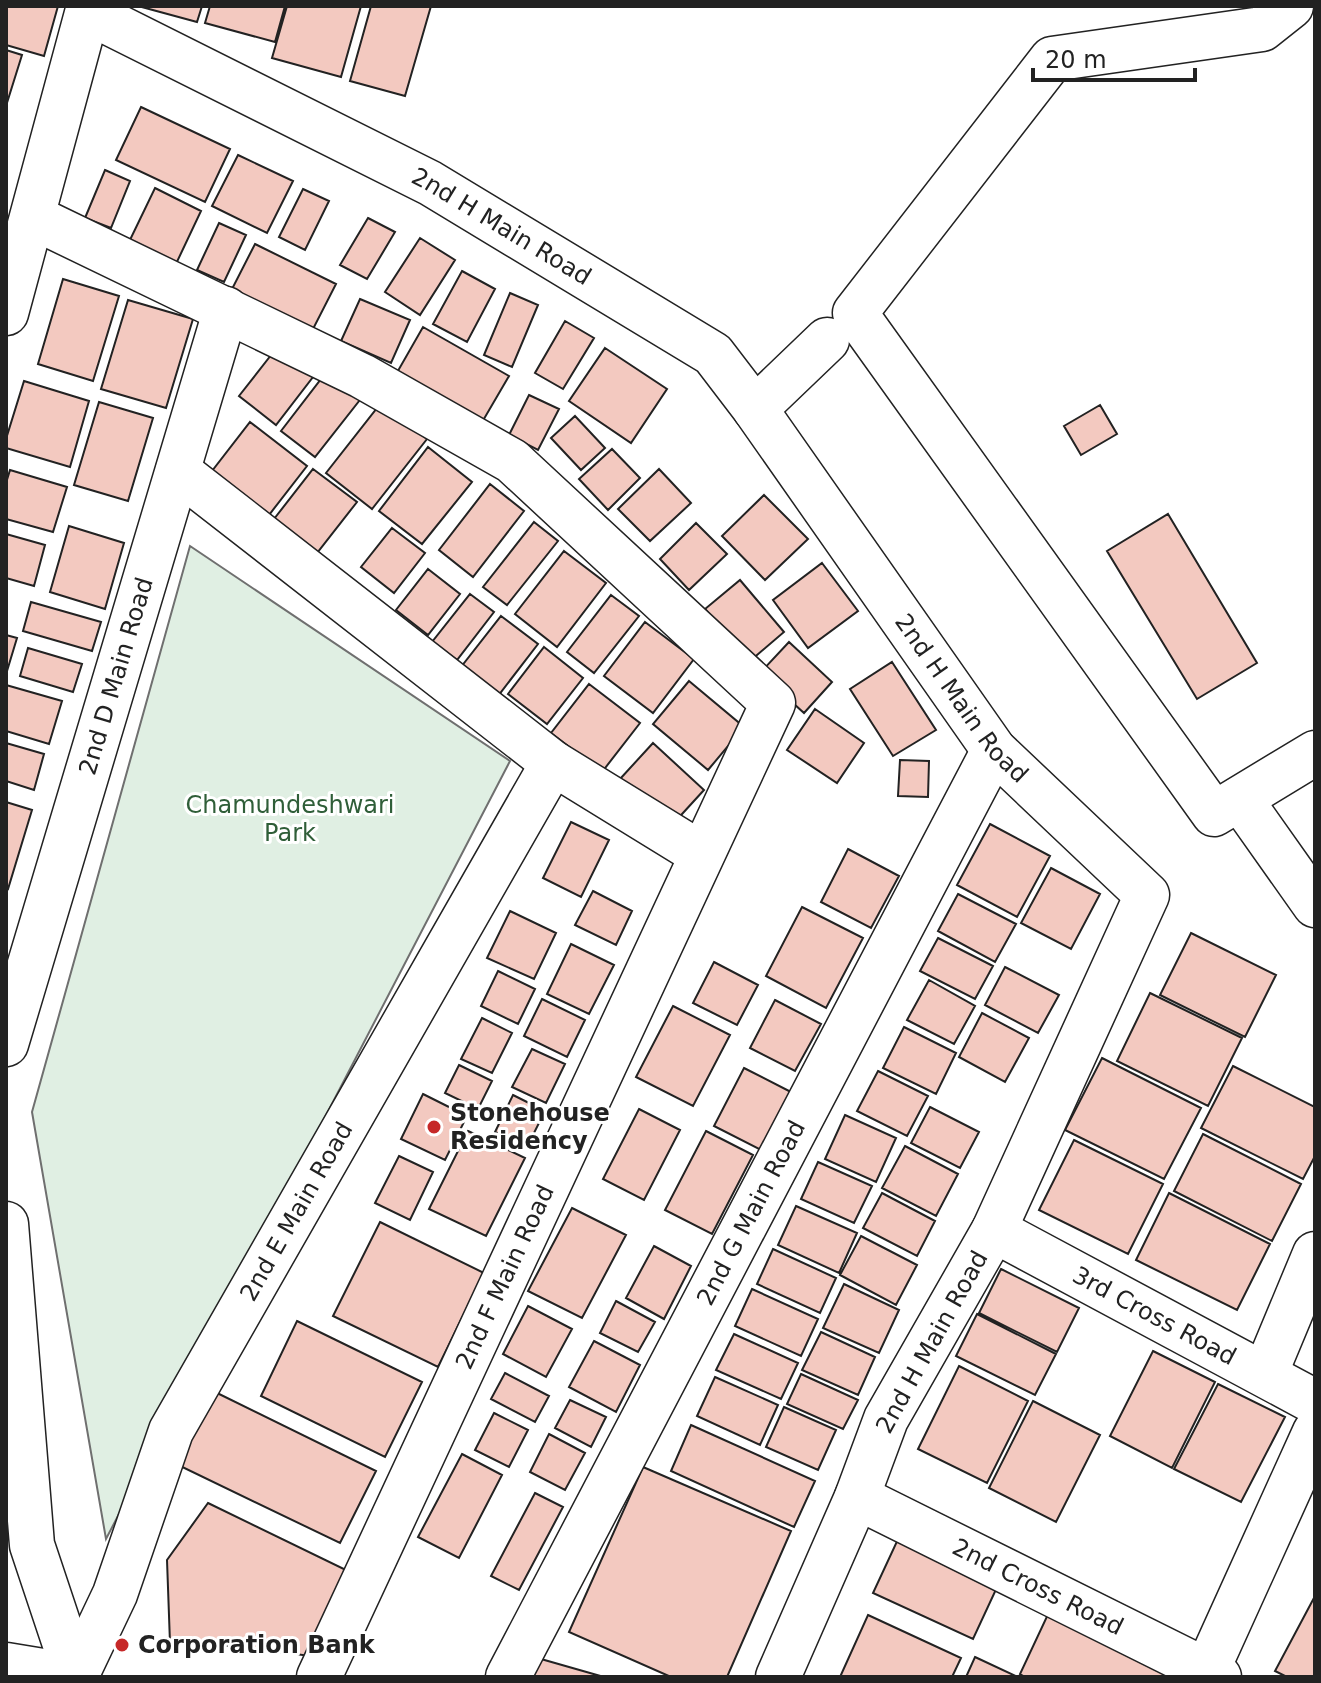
<svg xmlns="http://www.w3.org/2000/svg" width="1321" height="1683" font-family="'DejaVu Sans',sans-serif">
<style>
.green{fill:#e0efe3;stroke:#6f6f6f;stroke-width:2}
.building{fill:#f3c9c0;stroke:#222;stroke-width:2}
.lines{fill:none;stroke-linecap:round;stroke-linejoin:round}
.minor-casing{stroke:#222;stroke-width:47}
.minor{stroke:#fff;stroke-width:44}
.poi-dot{fill:#c62828;stroke:#fff;stroke-width:3}
.labels{text-anchor:middle;stroke-width:6;stroke-linejoin:round;paint-order:stroke}
.street-label{font-size:24px;fill:#222;stroke:#fff}
.park-label{font-size:24px;fill:#2f5e38;stroke:#fff}
.poi-label{font-size:24px;font-weight:bold;fill:#222;stroke:#fff;text-anchor:start}
</style>
<rect width="100%" height="100%" fill="#fff"/>
<path class="green" d="M190 546 510 761 106 1539 32 1112Z"/>
<path class="building" d="M6 6H58L44 56 6 45Z
M138 6H202L197 22Z
M210 6H285L275 42 205 23Z
M287 6H361L341 77 272 58Z
M371 6H431L405 96 350 81Z
M6 50 22 55 6 106Z
M141 107 230 149 205 202 116 160Z
M238 155 293 181 267 233 212 206Z
M105 170 130 181 111 228 85 218Z
M155 188 201 211 175 266 128 244Z
M303 189 329 201 305 250 279 237Z
M368 218 395 232 367 279 340 265Z
M219 223 246 235 224 282 197 270Z
M420 238 455 260 420 315 385 292Z
M255 244 336 284 312 331 231 291Z
M462 271 495 289 467 342 433 324Z
M63 279 119 296 93 381 38 364Z
M510 293 538 305 512 367 484 355Z
M360 299 410 320 391 363 341 341Z
M128 300 193 319 166 408 101 389Z
M565 321 594 338 563 389 535 373Z
M423 327 509 376 481 424 395 376Z
M605 348 667 389 631 443 569 401Z
M275 350 313 377 276 425 239 396Z
M328 370 363 396 315 457 281 431Z
M24 381 89 401 70 467 6 448V439Z
M529 395 559 409 538 450 509 435Z
M99 402 153 418 128 501 74 485Z
M381 403 427 439 372 509 326 473Z
M1100 405 1117 434 1081 455 1064 426Z
M575 416 605 448 581 470 551 438Z
M250 422 307 466 269 515 212 471Z
M428 447 472 482 422 544 379 511Z
M612 449 640 478 608 510 579 479Z
M313 469 357 502 317 553 274 519Z
M659 469 691 503 650 541 618 509Z
M10 470 67 487 53 532 6 519V483Z
M490 484 524 511 473 577 439 550Z
M764 495 808 539 765 580 722 536Z
M1168 514 1257 663 1197 699 1107 551Z
M534 522 558 541 507 605 483 587Z
M696 523 727 554 689 590 660 559Z
M69 526 124 543 105 609 50 592Z
M392 528 425 553 394 593 361 567Z
M6 534 45 545 34 586 6 578Z
M564 551 606 583 557 647 515 614Z
M822 563 858 611 808 648 773 600Z
M428 569 460 594 428 635 396 610Z
M740 580 784 632 750 661 705 609Z
M470 594 494 612 457 660 432 642Z
M611 595 639 616 594 673 567 652Z
M31 602 101 622 92 651 23 631Z
M501 616 538 644 498 696 461 667Z
M645 622 694 659 653 713 604 676Z
M6 635 17 638 7 671H6Z
M789 642 832 682 804 713 760 673Z
M544 647 583 678 547 724 508 694Z
M28 648 82 664 73 692 20 676Z
M892 662 936 730 893 756 850 689Z
M689 681 744 727 708 770 653 724Z
M589 684 640 723 602 772 551 733Z
M6 685 62 701 49 744 6 731Z
M815 709 864 743 837 783 787 750Z
M6 743 44 754 34 790 6 781Z
M653 743 704 790 672 825 620 779Z
M900 760 929 761 928 797 898 796Z
M6 802 32 810 8 889 6 888Z
M571 822 609 840 581 897 543 878Z
M990 824 1050 856 1017 917 957 885Z
M848 849 899 876 871 928 821 902Z
M1051 868 1100 894 1071 949 1021 923Z
M593 891 632 911 616 945 575 925Z
M958 894 1016 924 995 962 938 931Z
M802 907 863 938 826 1008 766 976Z
M510 911 556 933 534 979 487 958Z
M1191 933 1276 975 1245 1037 1160 995Z
M938 938 993 966 975 999 920 971Z
M571 944 614 965 589 1014 547 994Z
M714 962 758 985 737 1025 693 1003Z
M1005 967 1059 995 1038 1033 985 1005Z
M498 971 535 989 518 1024 481 1006Z
M929 980 975 1006 954 1044 907 1020Z
M1150 993 1242 1038 1208 1106 1117 1061Z
M542 999 585 1020 567 1057 524 1036Z
M775 1000 821 1024 795 1071 750 1048Z
M673 1006 730 1035 693 1106 636 1077Z
M982 1013 1029 1038 1005 1082 959 1057Z
M482 1018 512 1033 492 1073 461 1059Z
M904 1027 956 1053 936 1094 883 1068Z
M532 1049 565 1064 546 1103 512 1087Z
M1102 1058 1201 1108 1164 1179 1065 1130Z
M459 1065 492 1081 478 1109 445 1093Z
M1233 1066 1315 1107V1156L1303 1179 1201 1128Z
M744 1068 791 1092 761 1150 714 1126Z
M878 1071 928 1096 907 1136 857 1111Z
M423 1094 467 1116 445 1160 401 1139Z
M513 1095 545 1111 527 1147 495 1132Z
M930 1107 979 1132 960 1168 911 1143Z
M639 1109 680 1130 644 1200 603 1179Z
M845 1115 896 1138 876 1182 825 1159Z
M468 1131 525 1158 486 1236 429 1209Z
M706 1131 753 1155 712 1234 665 1210Z
M1203 1134 1301 1184 1272 1241 1174 1191Z
M1074 1140 1163 1184 1128 1254 1039 1210Z
M905 1146 958 1174 936 1216 882 1188Z
M399 1156 433 1172 410 1220 375 1203Z
M818 1162 872 1186 854 1223 801 1199Z
M882 1193 935 1221 917 1256 863 1228Z
M1169 1193 1270 1244 1237 1310 1136 1260Z
M796 1206 857 1233 839 1273 778 1245Z
M572 1208 626 1235 582 1318 528 1291Z
M380 1222 484 1273 438 1367 333 1316Z
M861 1236 917 1265 896 1305 840 1275Z
M654 1246 691 1266 664 1319 626 1298Z
M773 1249 836 1278 820 1313 757 1284Z
M1001 1269 1079 1308 1057 1352 979 1313Z
M844 1284 899 1310 879 1353 823 1328Z
M752 1289 818 1319 801 1356 735 1326Z
M616 1301 655 1322 638 1352 600 1333Z
M528 1306 572 1329 546 1377 503 1354Z
M977 1314 1056 1354 1035 1395 956 1356Z
M297 1321 422 1382 385 1457 261 1396Z
M821 1332 875 1357 858 1395 802 1370Z
M734 1334 798 1363 781 1399 716 1370Z
M594 1341 640 1365 616 1412 569 1387Z
M1153 1351 1215 1382 1172 1468 1110 1436Z
M959 1366 1028 1401 987 1483 918 1449Z
M505 1373 549 1396 535 1422 491 1399Z
M801 1374 858 1400 843 1429 787 1404Z
M715 1377 778 1405 760 1445 697 1416Z
M1218 1384 1285 1417 1241 1502 1174 1469Z
M211 1390 376 1471 340 1543 174 1463Z
M570 1400 606 1417 591 1447 555 1428Z
M1033 1401 1100 1435 1056 1522 989 1488Z
M784 1407 836 1430 818 1470 766 1447Z
M494 1413 528 1430 509 1467 475 1450Z
M691 1425 815 1481 794 1527 671 1471Z
M549 1434 585 1453 565 1490 530 1472Z
M462 1454 502 1475 459 1558 418 1537Z
M643 1467 791 1531 727 1677H671L569 1632Z
M535 1493 563 1507 519 1590 491 1576Z
M208 1503 348 1571 310 1656 234 1646 170 1643 167 1560Z
M899 1537 999 1583 973 1639 873 1593Z
M1315 1596V1677H1287L1275 1671Z
M1050 1610 1171 1666 1166 1677H1025L1020 1674Z
M868 1615 961 1658 952 1677H840Z
M534 1657 604 1677H528Z
M975 1657 1018 1677H966Z"/>
<g class="lines">
<g class="minor-casing">
<g id="minor">
<path d="M1291 6 1262 29 1052 59 855 313 1214 814 1315 753"/>
<path id="s1" d="M88 12 430 183 713 354 755 409 994 750 1147 895 994 1230 886 1419 857 1497 778 1677"/>
<path d="M33 217 362 376 512 461 773 703 319 1677"/>
<path d="M6 313 89 6"/>
<path d="M755 409 827 340"/>
<path d="M178 471 553 763 701 854"/>
<path d="M1240 799 1315 905"/>
<path id="s2" d="M6 1044 226 309"/>
<path d="M6 1224 32 1545 76 1677"/>
<path id="s3" d="M994 1230 1315 1402"/>
<path d="M1265 1374 1315 1254"/>
<path id="s4" d="M857 1497 1219 1677"/>
<path d="M6 1665 79 1677"/>
<path id="s5" d="M76 1676 115 1594 171 1431 553 763"/>
<path id="s6" d="M508 1677 994 750"/>
<path d="M1204 1677 1315 1432"/>
</g>
</g>
<use href="#minor" class="minor"/>
</g>
<g class="poi-dot">
<circle cx="434" cy="1127" r="8"/>
<circle cx="122" cy="1645" r="8"/>
</g>
<g class="labels">
<g class="street-label">
<text dy="8" stroke="none"><textPath href="#s1" startOffset="466">2nd H Main Road</textPath></text>
<text dy="8" stroke="none"><textPath href="#s2" startOffset="384">2nd D Main Road</textPath></text>
<text dy="8" stroke="none"><textPath href="#s1" startOffset="1138">2nd H Main Road</textPath></text>
<text dy="8" stroke="none"><textPath href="#s5" startOffset="516">2nd E Main Road</textPath></text>
<text dy="8" stroke="none"><textPath href="#s6" startOffset="524">2nd G Main Road</textPath></text>
<text transform="translate(505 1277) rotate(-65)" y="8">2nd F Main Road</text>
<text dy="8" stroke="none"><textPath href="#s3" startOffset="182">3rd Cross Road</textPath></text>
<text transform="translate(932 1342) rotate(-61)" y="8">2nd H Main Road</text>
<text dy="8" stroke="none"><textPath href="#s4" startOffset="202">2nd Cross Road</textPath></text>
</g>
<g class="park-label">
<text x="290" y="813">Chamundeshwari<tspan x="290" dy="28">Park</tspan></text>
</g>
<g class="poi-label">
<text x="450" y="1121">Stonehouse<tspan x="450" dy="28">Residency</tspan></text>
<text x="138" y="1653">Corporation Bank</text>
</g>
</g>
<rect width="1321" height="1683" fill="none" stroke="#222222" stroke-width="16"/>
<path d="M1033 68v12h162v-12" fill="none" stroke="#222222" stroke-width="4"/>
<text x="1045" y="68" font-size="24" fill="#222222" stroke="#ffffff" stroke-width="6" paint-order="stroke">20 m</text>
</svg>
